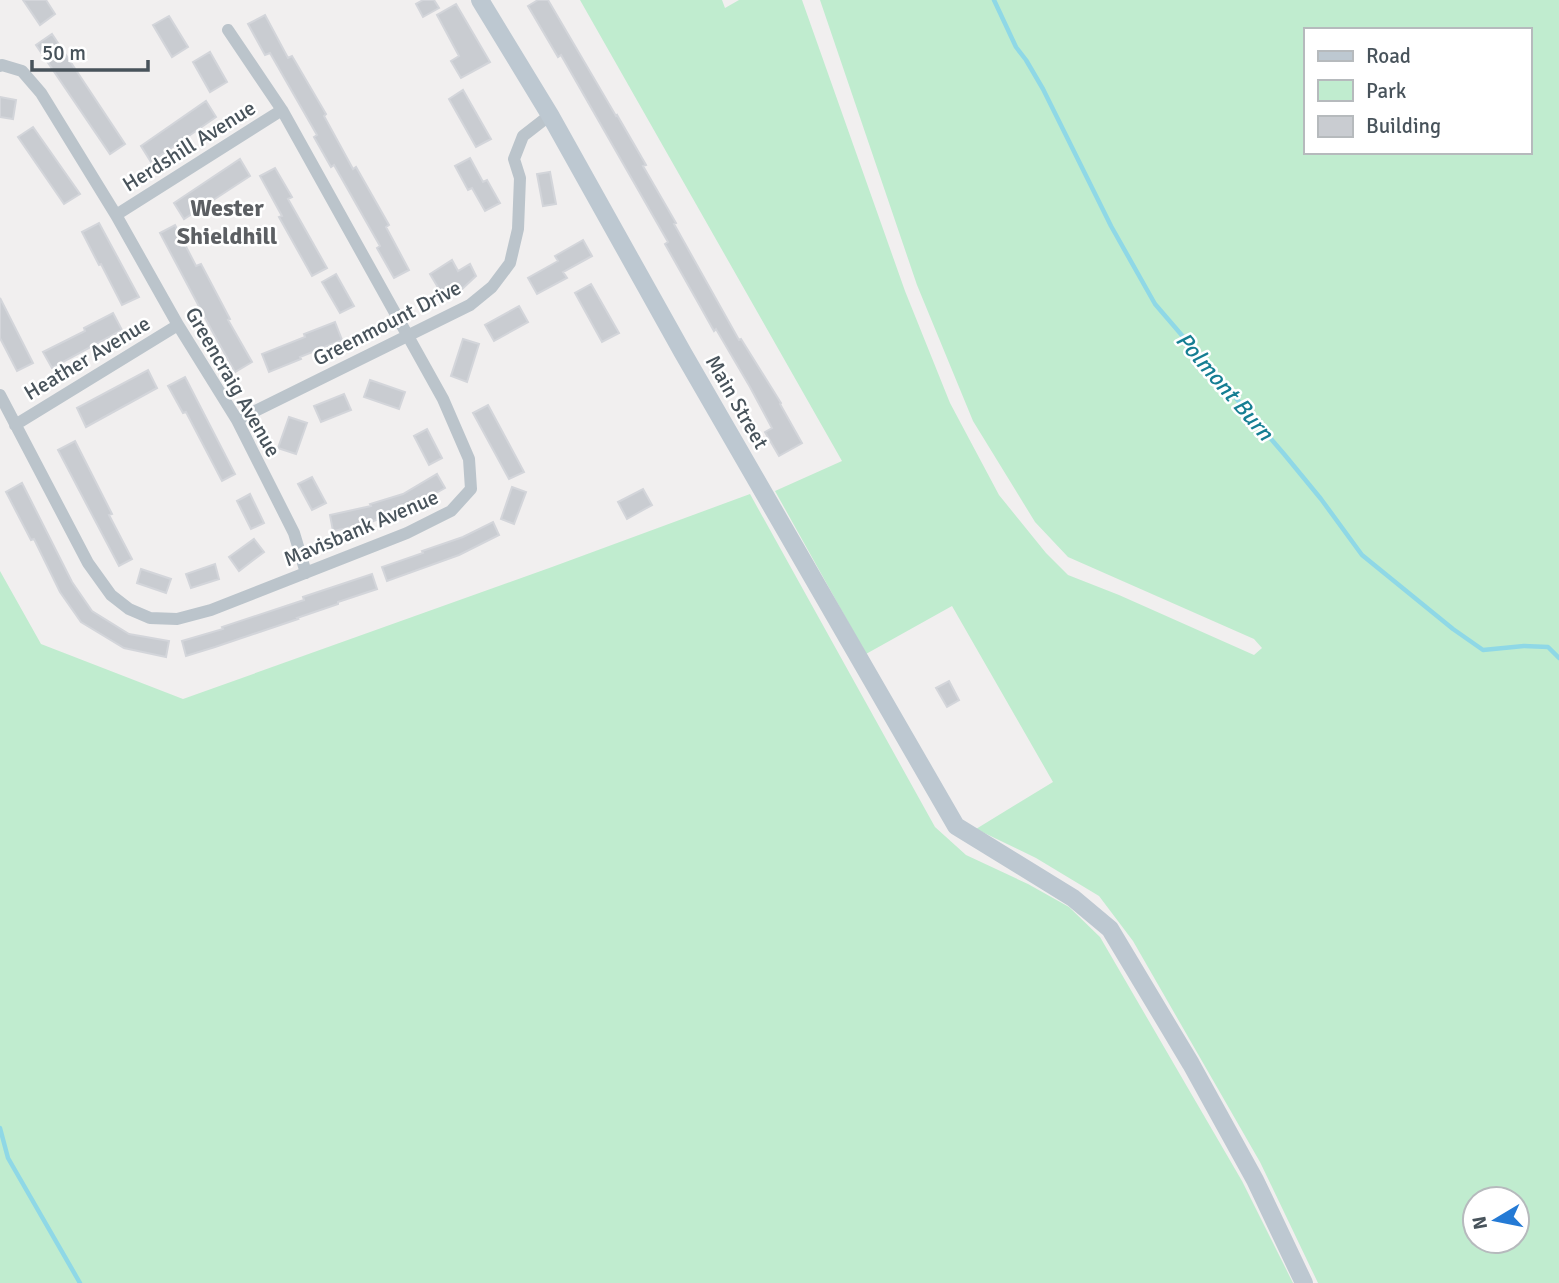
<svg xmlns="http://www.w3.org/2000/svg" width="1559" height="1283" font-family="Signika,sans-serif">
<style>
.green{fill:#c0eccf;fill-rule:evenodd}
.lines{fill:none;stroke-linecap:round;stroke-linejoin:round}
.stream{stroke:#8fd8e6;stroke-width:4.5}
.building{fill:#c9ccd1;stroke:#d3d5da;stroke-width:2}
.street{stroke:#bbc4cb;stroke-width:12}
.secondary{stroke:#bdc8d1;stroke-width:18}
.labels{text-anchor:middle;stroke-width:5;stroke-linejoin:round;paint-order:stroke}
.street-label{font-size:21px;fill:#48535b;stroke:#fff}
.water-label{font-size:23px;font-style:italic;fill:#157e93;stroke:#fff}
.quarter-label{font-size:24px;font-weight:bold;fill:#5c5f63;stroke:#fff}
</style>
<rect width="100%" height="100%" fill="#f1efef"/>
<path class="green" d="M580 0H722L725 8 739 0H802L905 291 950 403 999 495 1046 553 1068 575 1119 595 1254 655 1262 648 1254 639 1068 557 1035 522 973 421 917 285 820 0H1559V1283H1318L1260 1162 1133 941 1099 896 1036 858 976 829 1053 782 952 606 866 654 775 491 842 461ZM1305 30H1529V152H1305ZM1475 1199H1517V1241H1475Z
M750 494 935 827 966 855 1028 884 1069 907 1100 937 1242 1181 1293 1283H0V571L41 644 183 699 552 567Z"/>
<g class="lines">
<path class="stream" d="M994 0 1016 47 1026 60 1043 89 1111 226 1155 304 1284 454 1321 499 1362 555 1453 629 1483 650 1524 646 1548 647 1559 658
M0 1128 8 1158 80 1283"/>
</g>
<path class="building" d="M23 0H46L55 14 40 25Z
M423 0H434L439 8 423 17 416 4Z
M538 0H548L616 116 617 115 646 165 643 166 676 223 674 224 739 340 741 339 781 403 780 404 802 443 779 456 765 432 772 428 750 387 716 329 714 331 700 306 665 244 668 242 561 55 558 57 528 6Z
M456 4 490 62 461 78 451 61 459 56 437 15Z
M265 15 288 58 292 56 326 114 324 116 353 169 356 167 389 225 386 227 409 270 394 278 377 248 380 246 334 165 331 167 314 137 317 135 270 53 265 55 248 24Z
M169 16 188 47 172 57 153 25Z
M52 34 125 144 110 154 36 45Z
M210 52 227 82 210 92 193 62Z
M463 90 491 139 476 147 449 99Z
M0 97 16 100 13 119 0 117Z
M206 101 216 117 151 162 141 146Z
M33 127 80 194 64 204 18 137Z
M470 158 483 182 487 180 500 203 485 211 472 188 468 190 455 166Z
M240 159 250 176 184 219 174 203Z
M275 168 292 197 288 199 327 268 312 276 279 217 282 216 260 176Z
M550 172 556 204 543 206 537 174Z
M99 223 139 297 122 305 101 264 99 265 82 232Z
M175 225 196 266 201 264 230 319 228 320 252 362 235 372 211 329 160 233Z
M583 240 592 256 563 272 567 278 537 294 528 278 558 261 555 256Z
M452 260 458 271 470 264 476 276 460 291 456 285 442 294 430 274Z
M336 274 354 306 340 313 322 282Z
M591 284 619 333 602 342 575 293Z
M0 298 33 363 17 371 0 338Z
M519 306 528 322 494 341 485 325Z
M113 313 122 330 52 368 43 352 85 331 84 328Z
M335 322 342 340 300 357 301 359 269 372 262 354 305 337 304 334Z
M463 339 479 344 467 382 451 376Z
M148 370 157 388 86 427 77 408Z
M185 377 235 474 222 481 186 412 183 413 168 386Z
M370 380 405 392 399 409 364 397Z
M344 394 351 410 321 422 314 406Z
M488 405 524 472 509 479 473 413Z
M289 417 307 423 296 454 278 448Z
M427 429 442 458 429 465 414 436Z
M75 441 112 514 109 515 132 559 119 566 58 450Z
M437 474 445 488 408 509 362 525 333 531 330 515 371 506 370 504 403 494Z
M312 477 326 503 312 510 298 484Z
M22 483 72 582 92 611 129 634 169 641 166 657 124 648 81 622 60 592 34 539 31 540 6 492Z
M512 487 526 492 514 524 501 519Z
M643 489 652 505 627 519 618 502Z
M250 494 264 523 251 529 237 501Z
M493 522 499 535 459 555 387 581 382 567 423 553 422 551 463 537Z
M254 539 264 552 239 571 229 557Z
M215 564 219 579 191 588 186 574Z
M141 569 171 579 166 593 137 583Z
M372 574 377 589 338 602V604L297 618 298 619 215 647 186 656 182 641 223 629 222 627 304 600 303 597Z
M949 681 959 700 947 707 936 688Z"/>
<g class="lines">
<path class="street" d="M0 66 2 65 22 71 41 93 116 215 178 325 237 420 294 533 306 573
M116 215 282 110
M0 395 88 563 111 595 129 609 150 618 177 619 211 610 407 533 451 511 471 489 469 459 443 399 282 110 228 30
M237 420 470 305 492 287 510 263 518 229 520 178 514 159 523 136 550 115
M15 425 178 325"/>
<path class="secondary" d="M480 0 550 115 683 353 956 826 1073 898 1110 929 1191 1064 1255 1180 1304 1283"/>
</g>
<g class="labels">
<g class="street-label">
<text transform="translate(189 146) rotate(-32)" y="7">Herdshill Avenue</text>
<text transform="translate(387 323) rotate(-27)" y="7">Greenmount Drive</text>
<text transform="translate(87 358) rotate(-31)" y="7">Heather Avenue</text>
<text transform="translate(233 382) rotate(60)" y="7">Greencraig Avenue</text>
<text transform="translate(737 402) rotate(60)" y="7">Main Street</text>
<text transform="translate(361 528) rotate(-23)" y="7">Mavisbank Avenue</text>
</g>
<g class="water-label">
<text transform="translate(1225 386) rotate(49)" y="8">Polmont Burn</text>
</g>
<g class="quarter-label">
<text x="227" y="216">Wester<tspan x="227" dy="28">Shieldhill</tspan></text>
</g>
</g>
<rect x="1304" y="28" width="228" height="126" fill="#ffffff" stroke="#b6babd" stroke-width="2"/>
<rect x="1318" y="51" width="35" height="10" fill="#bdc8d1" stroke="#b6babd" stroke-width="2"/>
<text x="1366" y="63" font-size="21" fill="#48535b">Road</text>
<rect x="1318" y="80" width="35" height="21" fill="#c0eccf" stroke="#b6babd" stroke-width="2"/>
<text x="1366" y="98" font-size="21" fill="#48535b">Park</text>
<rect x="1318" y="116" width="35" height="21" fill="#c9ccd1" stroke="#b6babd" stroke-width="2"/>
<text x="1366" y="133" font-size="21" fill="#48535b">Building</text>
<g transform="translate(1496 1220) rotate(260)"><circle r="33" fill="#ffffff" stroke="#b6babd" stroke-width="2"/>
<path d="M0-5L12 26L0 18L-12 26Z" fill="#247ad5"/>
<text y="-10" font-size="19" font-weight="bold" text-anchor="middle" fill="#48535b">N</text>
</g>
<path d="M32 60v10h116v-10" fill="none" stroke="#48535b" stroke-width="3.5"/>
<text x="42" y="60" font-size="21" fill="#48535b" stroke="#ffffff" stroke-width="5" paint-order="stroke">50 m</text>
</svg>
